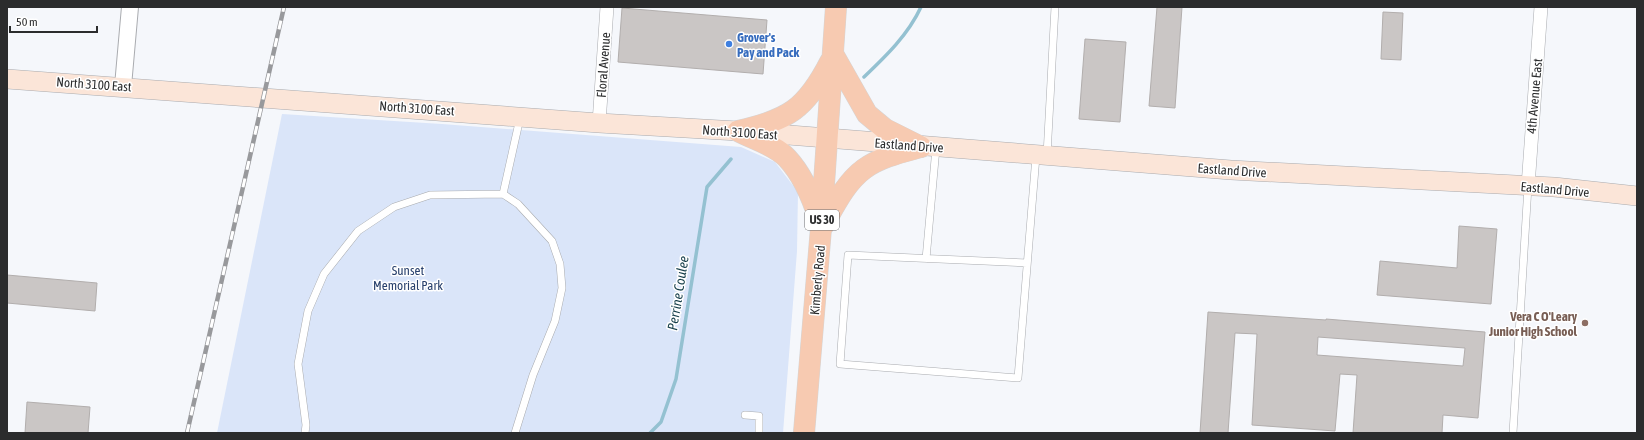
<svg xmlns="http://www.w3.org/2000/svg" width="1644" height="440" font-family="'Asap Condensed',sans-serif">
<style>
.green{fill:#dae5f9}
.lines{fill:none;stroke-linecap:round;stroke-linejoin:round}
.stream{stroke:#94c1d1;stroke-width:3.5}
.building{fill:#cac6c5;stroke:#b2aead;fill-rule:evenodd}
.service-casing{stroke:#a9abaf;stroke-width:8}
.minor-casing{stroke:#a9abaf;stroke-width:14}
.tertiary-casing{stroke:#a9abaf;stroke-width:18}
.secondary-casing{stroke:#a9abaf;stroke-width:20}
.primary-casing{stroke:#d5d5d5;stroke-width:22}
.service{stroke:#fff;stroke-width:7}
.minor{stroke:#fff;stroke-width:13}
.tertiary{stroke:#fff;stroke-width:16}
.secondary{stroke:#fbe5d8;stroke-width:19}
.primary{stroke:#f7cab1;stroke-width:21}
.rail-casing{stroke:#98999c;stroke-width:4.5}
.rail{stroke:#fff;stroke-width:3;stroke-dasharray:9;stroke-linecap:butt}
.shop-dot{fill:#3f7fe0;stroke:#fff;stroke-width:1.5}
.education-dot{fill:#8d6e63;stroke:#fff;stroke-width:1.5}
.labels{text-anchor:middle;stroke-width:3;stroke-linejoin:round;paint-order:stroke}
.shield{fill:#fff;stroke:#6b6b6c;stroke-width:1}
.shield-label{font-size:12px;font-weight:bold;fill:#2b2c2d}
.shop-label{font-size:13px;font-weight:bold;fill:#366cbe;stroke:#fff;text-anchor:start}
.street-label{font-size:13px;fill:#2b2c2d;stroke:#fff}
.park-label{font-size:13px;fill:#29416d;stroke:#fff}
.education-label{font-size:13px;font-weight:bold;fill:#785e54;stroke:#fff;text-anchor:end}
.water-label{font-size:14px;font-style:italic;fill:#153e4a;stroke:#fff}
</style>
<rect width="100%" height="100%" fill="#f5f7fb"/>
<path class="green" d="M282 114 442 124 741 147 775 162 798 192 797 251 783 433H217Z"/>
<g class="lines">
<path class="stream" d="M864 77C886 56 908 35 921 7
M650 433 661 422 676 379 707 187 731 159"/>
</g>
<path class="building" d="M1157 7H1182L1175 108 1149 106Z
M622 8 767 20 763 74 618 62Z
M1383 12 1403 13 1401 60 1381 59Z
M1085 39 1126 42 1120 122 1079 119Z
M1459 226 1497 229 1491 304 1377 295 1380 261 1457 268Z
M7 275 97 283 95 311 7 303Z
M1208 312 1326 320V319L1485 332 1478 418 1443 415 1442 433H1353L1357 375 1340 374 1335 431 1252 425 1257 334 1235 333 1228 433H1200ZM1318 337 1465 348 1463 366 1317 355Z
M27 402 90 407 88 433H25Z"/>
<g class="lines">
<g class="service-casing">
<path id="service" d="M1047 155 1055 7
M503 194 520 118
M926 259 936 148
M1027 263 848 255 840 364 1018 378 1036 156
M745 415 759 416V433
M305 433 306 425 298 364 308 311 324 274 358 231 394 207 430 195 503 194 518 204 552 241 560 264 562 288 555 321 533 375 515 433
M1513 433 1528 186"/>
</g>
<g class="minor-casing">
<path id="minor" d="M599 123 607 7
M1528 186 1541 7"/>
</g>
<g class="tertiary-casing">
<path id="tertiary" d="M123 86 130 7"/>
</g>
<g class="secondary-casing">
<path id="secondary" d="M7 79 599 123 738 131 1231 170 1554 187 1637 196"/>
</g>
<g class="primary-casing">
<path id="primary" d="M833 54 867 114 885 129 921 147
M738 131C753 139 775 145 787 158 803 175 812 197 819 219
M738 131C788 120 806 109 830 62
M823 226C834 207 845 183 864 169 880 157 903 152 921 147
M804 433 821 228 836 7"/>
</g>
<use href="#service" class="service"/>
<use href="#minor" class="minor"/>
<use href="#tertiary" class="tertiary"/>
<use href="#secondary" class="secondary"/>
<use href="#primary" class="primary"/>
<g class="rail-casing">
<path id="rail" d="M187 433 284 7"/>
</g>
<use href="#rail" class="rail"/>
</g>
<circle class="shop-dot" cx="729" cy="44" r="4"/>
<circle class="education-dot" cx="1585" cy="323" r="4"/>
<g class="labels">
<rect class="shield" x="805" y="210" width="34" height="20" rx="3"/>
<g class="shield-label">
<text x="822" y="224">US 30</text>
</g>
<g class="shop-label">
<text x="737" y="42">Grover's<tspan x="737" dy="15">Pay and Pack</tspan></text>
</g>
<g class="street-label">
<text transform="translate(603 65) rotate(-86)" y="5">Floral Avenue</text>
<text transform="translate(94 84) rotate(4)" y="5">North 3100 East</text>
<text transform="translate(1534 96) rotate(-85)" y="5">4th Avenue East</text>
<text transform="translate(417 108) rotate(4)" y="5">North 3100 East</text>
<text transform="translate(740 132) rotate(4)" y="5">North 3100 East</text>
<text transform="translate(909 145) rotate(4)" y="5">Eastland Drive</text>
<text transform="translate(1232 170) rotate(4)" y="5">Eastland Drive</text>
<text transform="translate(1555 189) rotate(5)" y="5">Eastland Drive</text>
<text transform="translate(817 280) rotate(-85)" y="5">Kimberly Road</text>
</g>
<g class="park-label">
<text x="408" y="275">Sunset<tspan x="408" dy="15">Memorial Park</tspan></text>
</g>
<g class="education-label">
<text x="1577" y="321">Vera C O'Leary<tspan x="1577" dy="15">Junior High School</tspan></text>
</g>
<g class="water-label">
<text transform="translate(678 293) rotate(-81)" y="5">Perrine Coulee</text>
</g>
</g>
<rect width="1644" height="440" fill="none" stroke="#2b2c2d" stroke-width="16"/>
<path d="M10 26v6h87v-6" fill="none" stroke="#2b2c2d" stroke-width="2"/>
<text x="16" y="26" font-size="12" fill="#2b2c2d" stroke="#ffffff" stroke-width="3" paint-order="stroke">50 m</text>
</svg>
